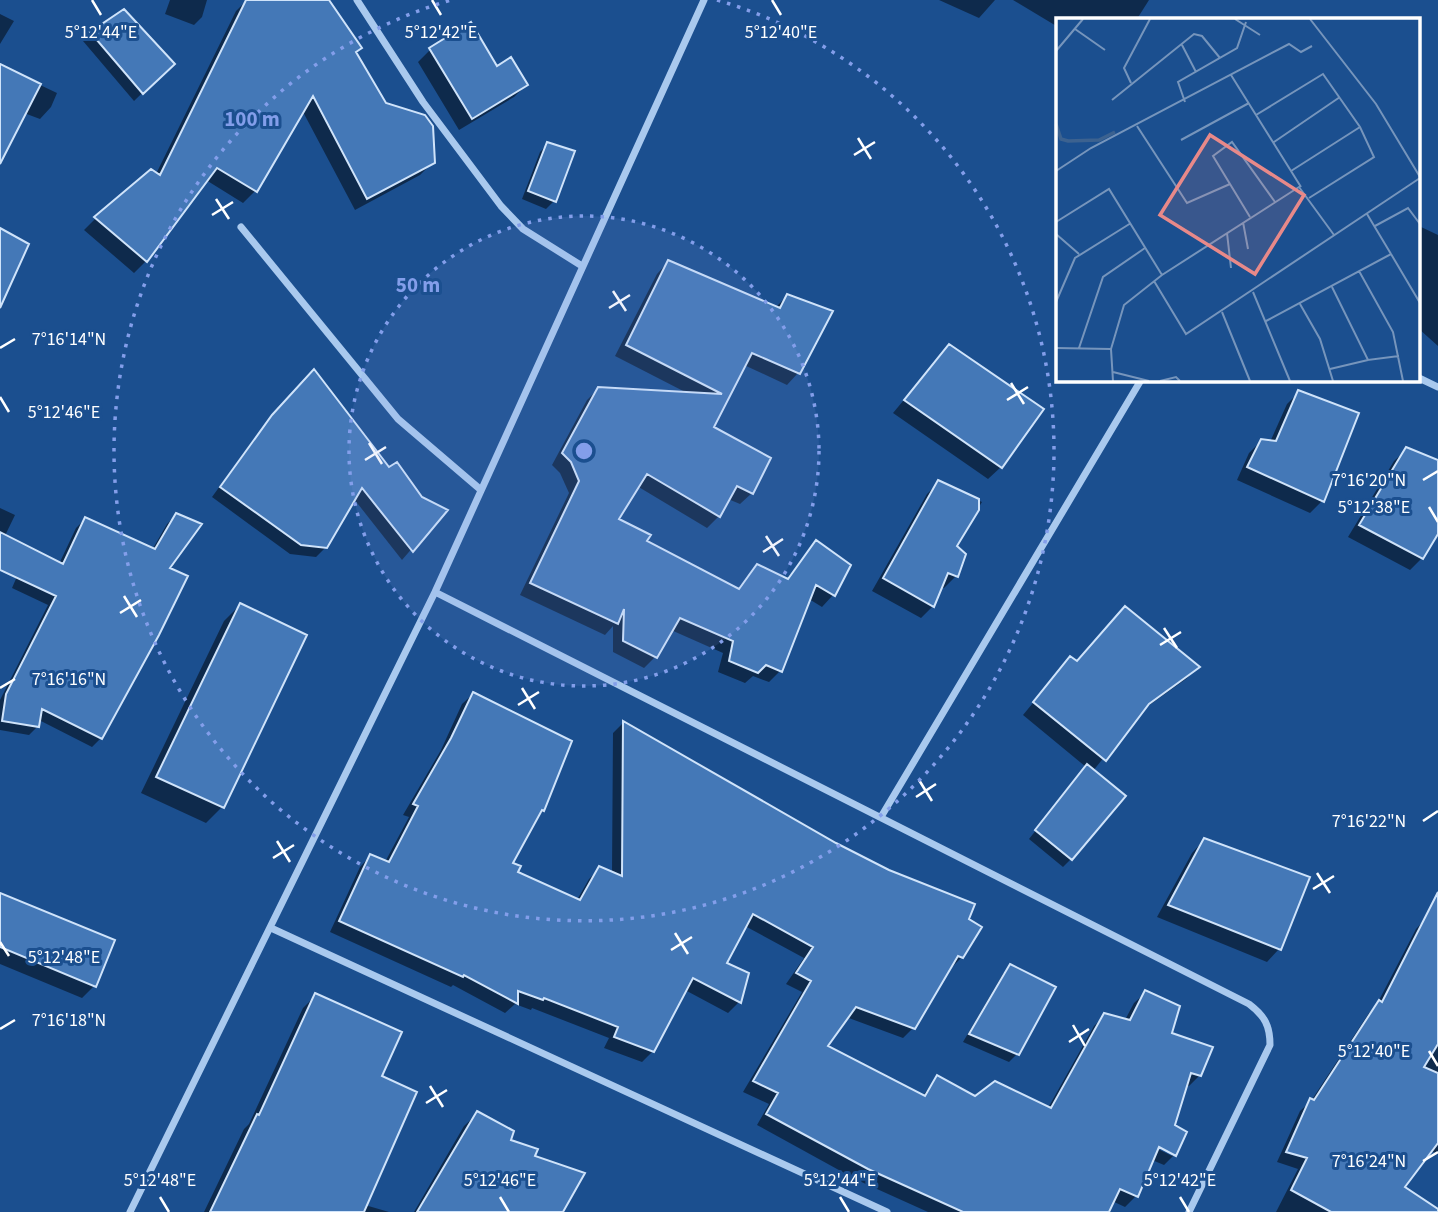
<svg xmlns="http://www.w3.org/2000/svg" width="1438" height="1212" font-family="'Source Sans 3',sans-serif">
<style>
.shadow{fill:#0007;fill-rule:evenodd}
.building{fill:#4478b7;stroke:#cfe3fa;stroke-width:2}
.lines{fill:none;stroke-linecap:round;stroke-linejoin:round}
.street{stroke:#a9c9ee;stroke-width:7}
.ticks{fill:none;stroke:#fff;stroke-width:2.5}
.ring{fill:none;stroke:#839eea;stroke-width:3.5;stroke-dasharray:3.5 7}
.inset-river{fill:none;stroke:#3c6290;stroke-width:3.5}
.inset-road{fill:none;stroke:#7695bc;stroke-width:2}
.view{fill:#e88989;fill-opacity:0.15;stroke:#e88989;stroke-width:3.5}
.inset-edge{fill:none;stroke:#fff;stroke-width:3.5}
.ticks-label{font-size:18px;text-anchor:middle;fill:#fff;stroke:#1b4f8f;stroke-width:6;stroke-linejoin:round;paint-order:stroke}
.centre{fill:#839eea;stroke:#1b4f8f;stroke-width:3.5}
.ring-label{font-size:21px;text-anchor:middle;font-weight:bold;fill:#839eea;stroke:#1b4f8f;stroke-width:6;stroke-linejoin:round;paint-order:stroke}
</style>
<rect width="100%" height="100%" fill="#1b4f8f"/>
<path class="shadow" d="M170 0H207L202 17 194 25 165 14Z
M247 0H327L385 104 433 162 420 175 355 210 302 110 255 191 243 203 206 180 146 261 134 273 84 230 96 218 156 174 236 11Z
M939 0H995L979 18Z
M1013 0H1149L1137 19H1058V27Z
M124 11 172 64 134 101 83 41Z
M0 14 14 21 0 44Z
M471 25 497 69 526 85 514 97 459 130 418 62 430 50Z
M0 66 57 93 51 107 40 119 24 113 0 155Z
M548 144 554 201 546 209 522 199 540 152Z
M1419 226 1438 235V346L1419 329Z
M668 262 775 308 787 296 831 312 798 373 787 385 744 365 711 427 752 493 740 504 728 499 719 516 707 528 637 486 617 520 645 542 737 590 757 566 786 580 817 543 849 566 833 595 822 607 809 599 780 671 769 682 753 676 745 683 718 672 723 653 671 630 655 657 644 668 613 652V626L605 635 520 595 569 493 560 473 552 465 587 400 599 388 689 394 615 356 657 274Z
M949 346 1001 467 988 479 893 413Z
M304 381 389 469 421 498 445 510 402 560 354 499 326 547 316 557 290 554 212 497 263 427Z
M1299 392 1356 414 1322 501 1310 513 1237 480 1249 453 1261 441 1270 442 1287 404Z
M1407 449 1438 462V531L1422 558 1410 570 1348 537 1394 461Z
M939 482 982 502 955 546 964 555 956 576 944 588 941 587 933 606 921 618 872 591 927 494Z
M0 508 15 515 0 546Z
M176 515 168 568 101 738 92 747 39 720 38 726 29 735 0 730V700L48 605 12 588 24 560 59 564 76 528 85 519 152 550 167 524Z
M240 605 305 636 222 807 206 823 141 793 224 621Z
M1070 658 1076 662 1198 667 1186 679 1141 711 1093 771 1071 859 1063 867 1029 839 1086 767 1023 715Z
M473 694 570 742 543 811 536 818 511 864 516 873 577 900 589 879 600 868 612 873 613 733 623 723 967 919 962 957 951 968 949 967 914 1027 903 1038 846 1017 825 1047 922 1097 937 1077 976 1098 1048 1108 1094 1026 1105 1015 1125 1020 1134 1003 1145 993 1170 1034 1200 1075 1189 1086 1186 1085 1173 1126 1174 1155 1164 1165 1152 1160 1136 1196 1125 1207 1112 1201 1107 1212H928L857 1180 757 1125 769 1104 743 1092 802 992 786 984 804 958 745 926 725 964 739 1002 728 1013 685 990 653 1051 642 1062 604 1048 609 1038 532 1008 531 1010 515 1004 505 1013 453 985 451 987 330 932 360 867 370 856 385 862 409 817 403 815 441 750 462 704ZM1152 1142 1172 1152V1156L1150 1145Z
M1204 840 1308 878 1279 949 1267 962 1157 917 1192 853Z
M0 894 94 986 82 998 0 964Z
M1426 918 1438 923V1151L1436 1153 1431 1151 1402 1187 1416 1212H1276L1298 1169 1277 1162 1300 1111 1311 1101 1369 1013 1376 1006 1416 929Z
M1011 966 1017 1054 1009 1062 963 1042 1003 974Z
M316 995 379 1077 365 1205 389 1212H204L244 1129 249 1124 303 1008Z
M478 1113 509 1141 533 1157 561 1212H414L464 1126Z"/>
<path class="building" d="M246 0H329L362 48 356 52 386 103 425 115 433 126 435 163 367 199 313 96 257 192 217 168 147 262 94 217 151 169 160 175Z
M124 9 175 64 143 94 90 32Z
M471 22 497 66 511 57 528 85 472 119 429 48Z
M0 64 41 84 0 164Z
M547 142 575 151 556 202 528 191Z
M0 228 29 244 0 308Z
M668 260 780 308 787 294 833 311 800 374 752 353 714 427 771 458 753 494 737 486 720 517 647 474 619 519 651 535 647 541 739 589 757 564 788 579 816 540 851 565 835 596 816 585 782 672 766 665 758 673 729 661 733 641 680 618 657 658 623 641 624 609 618 624 530 583 579 481 571 462 562 453 598 387 722 394 626 345Z
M949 344 1044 409 1002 468 904 400Z
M314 369 389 467 397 462 422 497 448 510 413 552 362 488 327 548 301 545 220 487 272 415Z
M1298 390 1359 413 1324 502 1247 467 1261 439 1276 441Z
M1406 447 1438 460V534L1423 559 1359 525Z
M938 480 979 499V510L957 546 966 554 958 577 948 573 934 607 883 578Z
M176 513 202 524 170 568 188 576 159 635 102 739 42 709 39 727 2 721 6 694 56 596 0 570V532L63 564 85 517 155 549Z
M240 603 307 635 224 808 156 777Z
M1125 606 1200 667 1149 704 1106 761 1033 702 1070 656 1077 661Z
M473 692 572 741 544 811 542 810 513 863 521 866 518 872 580 900 599 866 622 876 623 721 836 843 889 870 975 904 969 919 982 927 963 958 958 956 915 1029 856 1007 828 1046 925 1096 937 1075 975 1096 995 1081 1051 1108 1104 1013 1130 1020 1145 990 1180 1006 1172 1033 1213 1047 1201 1076 1191 1073 1175 1125 1187 1132 1176 1156 1159 1147 1138 1197 1120 1189 1109 1212H963L868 1169 766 1114 778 1093 753 1081 811 981 796 973 813 947 753 914 727 963 749 973 741 1003 693 978 654 1052 614 1037 618 1027 544 998 543 1000 518 991V1004L464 975 463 977 339 921 370 854 389 862 418 806 413 804 451 738Z
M1087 764 1126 796 1072 860 1035 830Z
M1204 838 1310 877 1281 950 1168 905Z
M1438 892V1044L1424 1067 1438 1073V1143L1405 1187 1438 1209V1212H1331L1291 1190 1307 1158 1286 1152 1310 1098 1314 1100 1379 1000 1382 1002Z
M0 893 115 940 96 987 0 947Z
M1010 964 1056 987 1019 1055 969 1034Z
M315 993 402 1032 382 1076 417 1092 364 1212H210L257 1114 259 1115Z
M477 1111 514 1131 511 1140 538 1149 535 1156 585 1173 563 1212H417Z"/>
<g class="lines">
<path class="street" d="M357 0 423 102 501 206 523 229 582 266
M241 227 398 419 481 490
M1419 378 1438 387
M435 592 1249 1004C1265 1016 1270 1026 1270 1045L1189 1212
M881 817 1141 380
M271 928 887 1212
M130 1212 435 592 704 0"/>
</g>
<path class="ticks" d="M92 0 101 15M432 0 441 15M772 0 781 15M858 138 871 159M854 155 875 142M216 199 229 219M212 215 233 202M613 291 626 311M609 308 630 295M0 348 15 339M1011 383 1024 404M0 397 9 412M1007 400 1028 387M369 443 382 464M365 460 386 447M1423 480 1438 471M1429 507 1438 522M766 536 779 556M763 552 783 539M124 596 137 617M120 613 141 600M1164 628 1177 648M1160 645 1181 632M0 688 15 679M522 688 535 709M518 705 539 692M919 780 932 801M916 797 936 784M1423 821 1438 811M277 841 290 862M273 858 294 845M1317 873 1330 893M1313 889 1334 876M675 933 688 954M0 942 9 956M671 950 692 937M1073 1025 1085 1046M0 1029 15 1020M1069 1042 1089 1029M1429 1051 1438 1066M430 1086 443 1107M426 1103 447 1090M1423 1161 1438 1152M160 1197 169 1212M500 1197 509 1212M840 1197 849 1212M1180 1197 1189 1212"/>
<circle cx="584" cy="451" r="235" fill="#839eea" fill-opacity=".12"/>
<g class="ring">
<circle cx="584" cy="451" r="235"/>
<path d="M717 0A470 470 0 1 1 451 0"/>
</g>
<g transform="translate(1056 18)">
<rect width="364" height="364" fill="#1b4f8f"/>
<path class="inset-river" d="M0 106 5 121 12 123 43 122 59 114"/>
<path class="inset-road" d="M179 1 204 17M254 1 320 86 364 159M19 11 49 32M126 27 140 54M0 33 27 1M175 57 245 169M75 65 68 50 94 1M56 82 138 16 146 18 164 40M129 84 122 64 181 30 190 4M200 97 267 56 304 109 318 139 253 180M81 108 131 185 174 166M125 122 193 85M218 124 284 79M0 153 35 130 233 26 245 34 256 28M235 153 304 109M311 196 335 236M194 199 157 138 176 124 219 184M0 204 53 171 106 257M187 204 192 231M319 208 352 190 364 206M171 215 175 250M0 216 23 236M303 253 337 314 347 363M98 263 130 316 364 160M276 269 312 342 343 338M197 274 234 363M0 284 19 240 75 205M244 286 264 321 277 363M166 294 194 363M210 303 335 236 364 285M0 330 55 331M23 330 47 259 89 230M274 351 312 342M57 354 93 363M57 363 55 331 68 287 106 257 243 169 278 217M104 363 120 359 124 363"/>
<path class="view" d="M154 117 248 177 199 256 104 197Z"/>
<rect width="364" height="364" class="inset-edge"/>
</g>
<g class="ticks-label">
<text x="101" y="38">5°12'44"E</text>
<text x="441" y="38">5°12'42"E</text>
<text x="781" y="38">5°12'40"E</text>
<text x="69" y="345">7°16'14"N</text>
<text x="64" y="418">5°12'46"E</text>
<text x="1369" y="486">7°16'20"N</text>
<text x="1374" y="513">5°12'38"E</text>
<text x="69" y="685">7°16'16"N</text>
<text x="1369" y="827">7°16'22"N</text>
<text x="64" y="963">5°12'48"E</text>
<text x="69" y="1026">7°16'18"N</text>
<text x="1374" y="1057">5°12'40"E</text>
<text x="1369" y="1167">7°16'24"N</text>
<text x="160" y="1186">5°12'48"E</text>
<text x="500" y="1186">5°12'46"E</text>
<text x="840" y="1186">5°12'44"E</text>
<text x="1180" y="1186">5°12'42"E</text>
</g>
<circle cx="584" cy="451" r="10" class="centre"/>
<g class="ring-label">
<text x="252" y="126">100 m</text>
<text x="418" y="292">50 m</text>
</g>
</svg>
